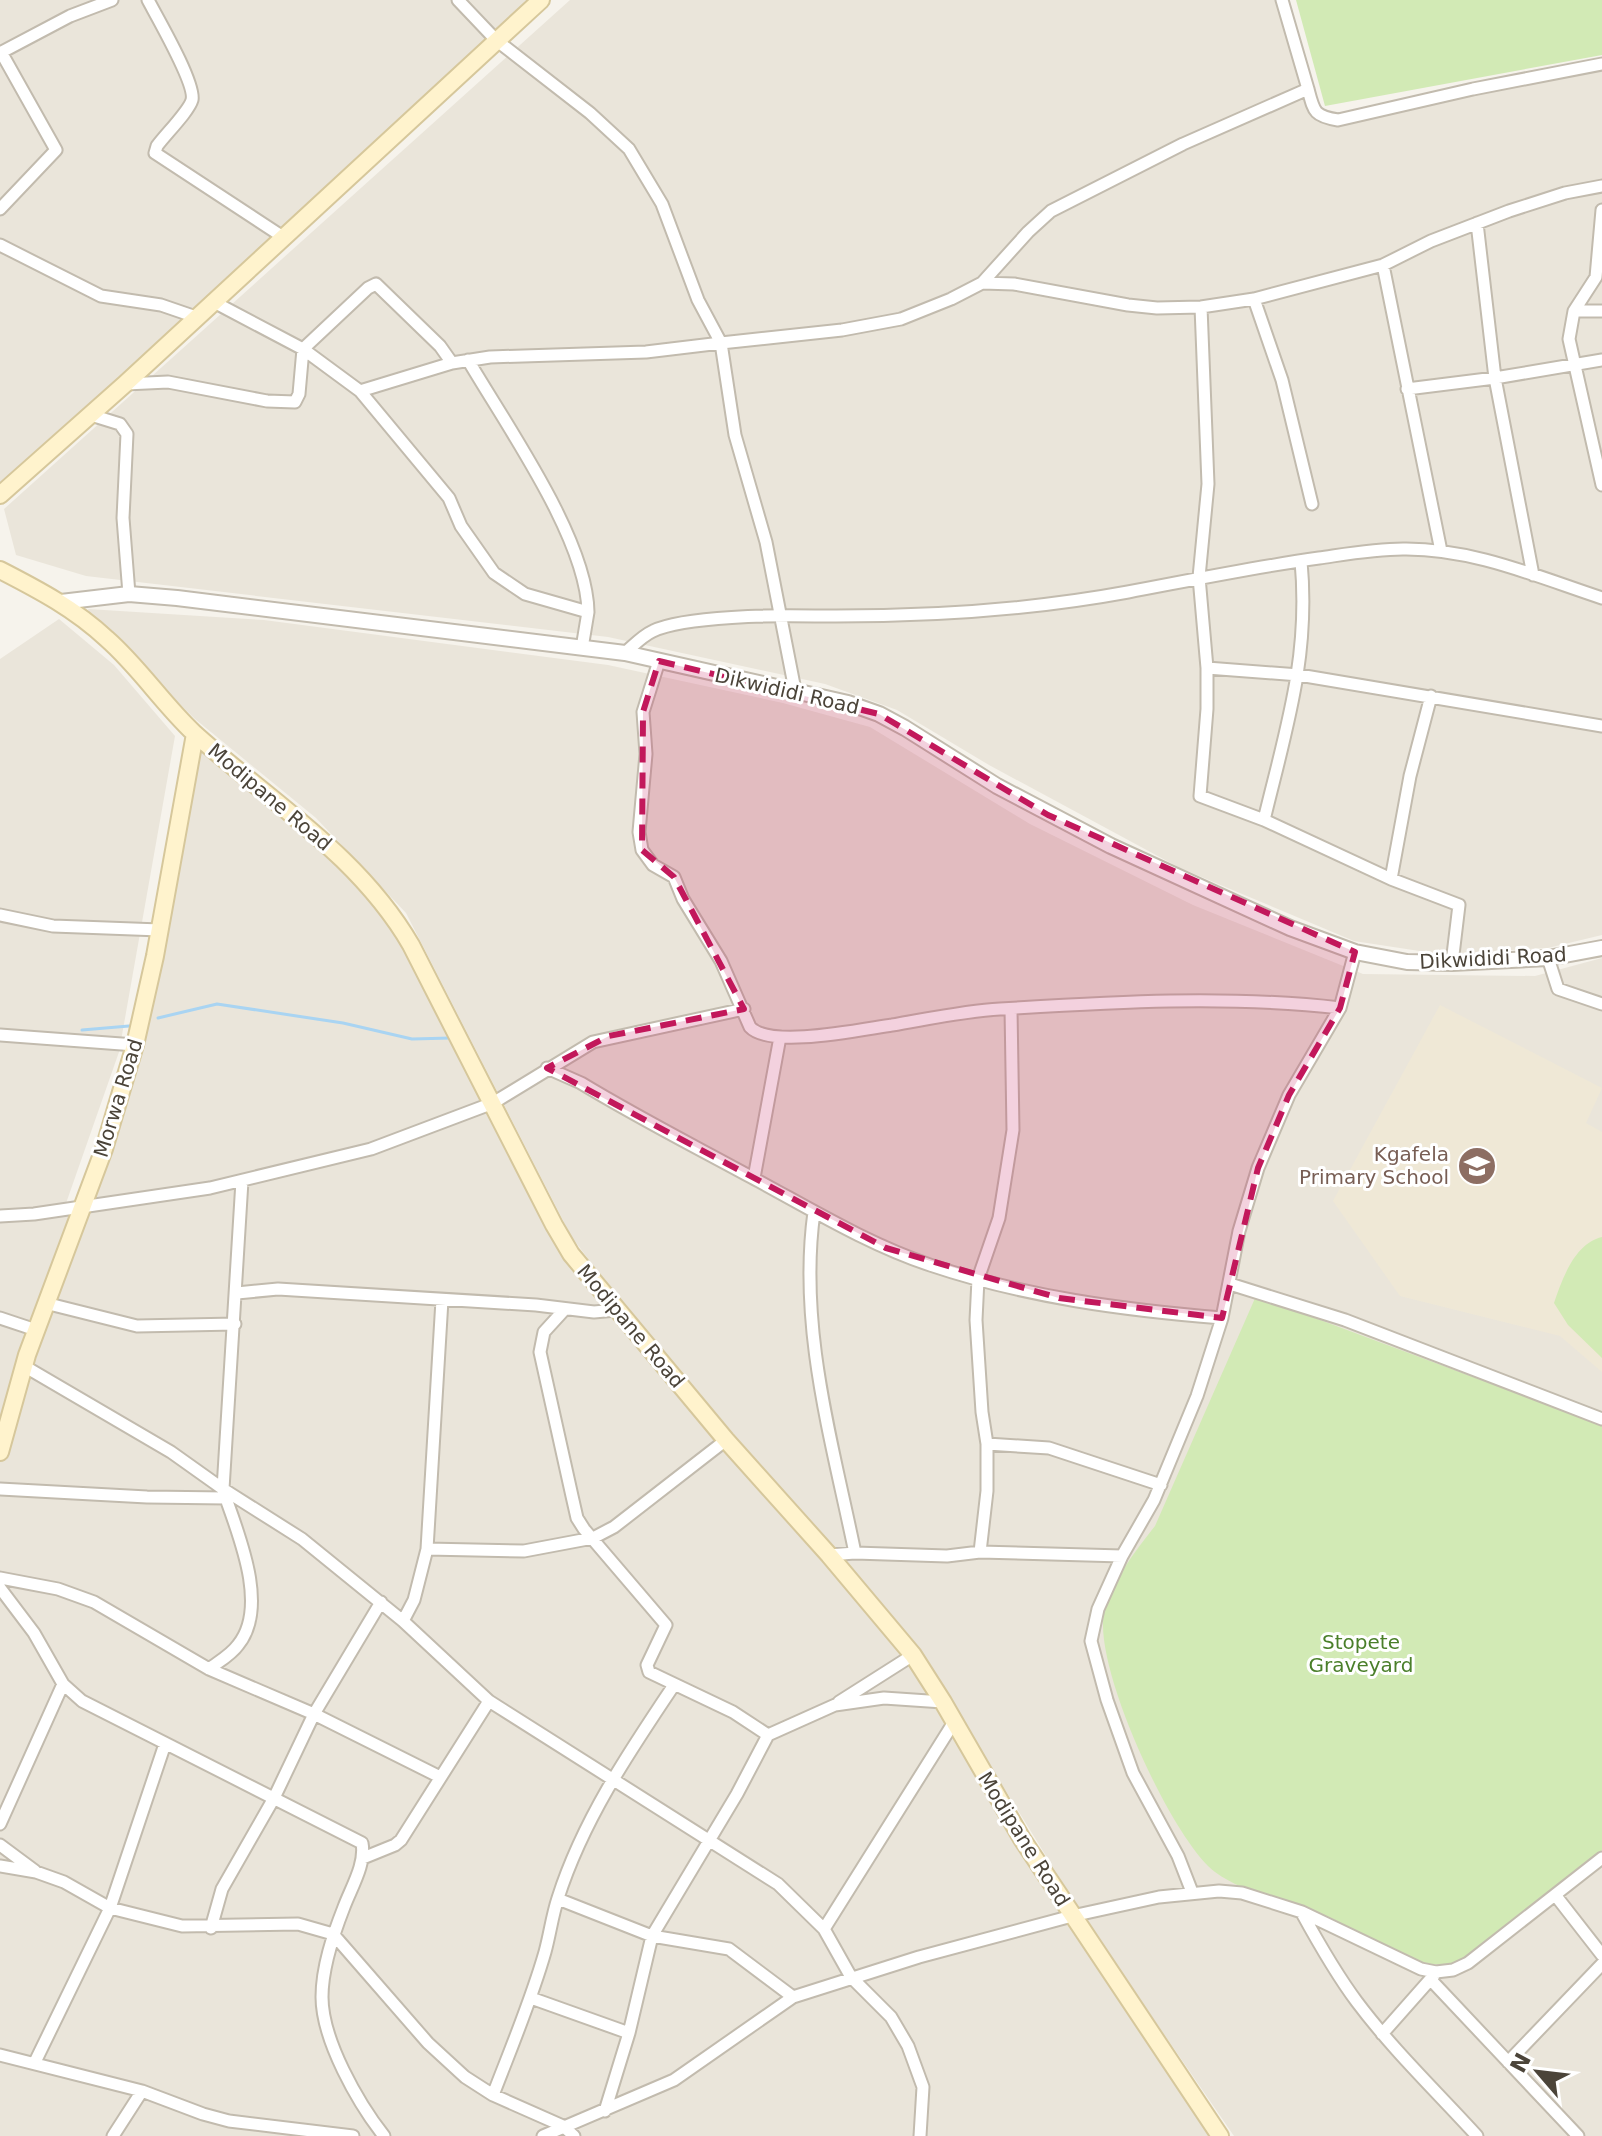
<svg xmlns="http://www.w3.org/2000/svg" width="1602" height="2136" font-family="'DejaVu Sans',sans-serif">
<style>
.residential{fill:#eae5da}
.education{fill:#efe8d6}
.green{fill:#d2eab5}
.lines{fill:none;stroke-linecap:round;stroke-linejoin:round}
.stream{stroke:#a9d4f2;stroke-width:3}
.minor-casing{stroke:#c2bbae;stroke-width:15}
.tertiary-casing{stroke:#c2bbae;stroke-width:18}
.secondary-casing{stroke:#d6c79b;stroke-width:20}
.minor{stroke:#fff;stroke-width:11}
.tertiary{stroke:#fff;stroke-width:14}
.secondary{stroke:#fff3cd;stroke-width:16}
.marked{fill:#c2185b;fill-opacity:0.2;stroke:#c2185b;stroke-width:6;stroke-dasharray:16 10;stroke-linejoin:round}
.labels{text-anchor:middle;stroke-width:6;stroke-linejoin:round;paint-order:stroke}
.street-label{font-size:20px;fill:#4b4439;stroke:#fff}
.education-label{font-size:20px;fill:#785e54;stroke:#fff;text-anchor:end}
.park-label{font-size:20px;fill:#4a7f2a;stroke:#fff}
</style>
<rect width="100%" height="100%" fill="#f6f3ec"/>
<path class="residential" d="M0 0H541L0 495Z
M570 0H1282L1314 110 1338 120 1602 64V935L1548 948 1439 954 1354 941 1180 868 989 765 897 710 825 684 608 637 86 576 16 555 4 509Z
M88 609 264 620 608 665 783 703 870 727 1030 824 1193 905 1363 974 1535 976 1602 958V2136H1234L1085 1919 917 1647 619 1300 571 1236 406 913 316 818 195 719 91 618Z
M59 619 114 665 175 736 119 1052 64 1209 82 1207 121 1093 195 734 394 917 554 1225 894 1630 1220 2136H0V659Z"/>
<path class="education" d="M1440 1005 1602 1088 1586 1123 1602 1132V1372L1560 1336 1400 1296 1333 1201Z"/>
<path class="green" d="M1296 0H1602V55L1325 106Z
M1602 1237V1358L1568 1325 1554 1303C1562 1279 1575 1243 1602 1237Z
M1256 1296 1602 1425V1850L1456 1964C1414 1971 1369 1937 1333 1919 1295 1900 1249 1897 1215 1872 1172 1840 1089 1660 1105 1609 1114 1578 1136 1550 1155 1526Z"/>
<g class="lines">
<path class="stream" d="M158 1018 217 1004 343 1023 412 1039 451 1038
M82 1030 129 1026"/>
<g class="minor-casing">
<path id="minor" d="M148 0C157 17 196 84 192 100 189 111 165 135 157 146L155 153 283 237
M458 0 496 40 590 113 629 149 662 204 698 300 721 343 842 330 901 319 951 299 982 283 1014 284 1128 305 1157 308 1201 307 1254 299 1383 265 1431 241 1509 211 1565 193 1602 186
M1282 0 1308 89
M0 53 70 16 112 0
M0 209 56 150 1 52
M1602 210 1596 277 1574 311 1569 339 1602 485
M1477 223 1495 378 1533 575
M0 245 101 296 161 305 196 317
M1383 265 1441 551
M982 283 1028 232 1051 211 1183 144 1308 89C1314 112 1314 116 1338 120L1473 89 1602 64
M1254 299 1282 380 1312 504
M212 301 303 349 360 391 452 363 490 357 646 352 721 343 735 435 766 542 795 690
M1201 307 1208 484 1199 577 1207 668V709L1200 796 1264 820 1391 879 1459 905 1452 963
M1574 311H1602
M126 384 168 382 267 401 295 402 299 394 303 349 368 288 376 284 440 346 452 363
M1407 389 1495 378 1602 360
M360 391 449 498 461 526 494 573 525 594 588 612C587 539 506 425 468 360
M91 415 120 424 127 434 123 518 129 594
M582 648 588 612
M625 653C634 645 642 636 653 631 684 616 778 615 815 616 920 617 1025 611 1128 592 1192 580 1255 567 1319 558 1347 554 1375 549 1403 549 1472 548 1538 577 1602 598
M659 661 643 712 646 754 639 832 642 850 653 865 674 877 683 899 721 961 750 1027C770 1049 863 1029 892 1025 928 1019 964 1011 1000 1009 1113 1002 1227 995 1340 1008
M1207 668 1299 675 1602 726
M1264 820C1286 729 1310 656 1301 561
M1391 879 1410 776 1431 696
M0 915 53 926 160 930
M1548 958 1558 989 1602 1004
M0 1035 135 1045
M547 1068 581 1083C637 1117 694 1146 751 1177 809 1208 867 1244 930 1265 1025 1297 1123 1310 1222 1318
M754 1178 780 1037
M814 1212C798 1327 832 1441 855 1553
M0 1216 34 1214 210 1188 371 1149 493 1103 593 1042 744 1009
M1230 1284 1345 1320 1602 1419
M237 1293 278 1289 536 1305 594 1312 616 1310
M45 1303 137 1326 235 1324
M565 1309 544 1332 540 1352 572 1496 577 1518 584 1529 666 1625 647 1665 649 1672 733 1712 768 1735
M0 1318 36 1330
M24 1366 171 1452 223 1489 242 1181
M987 1444 1049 1448 1161 1485
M0 1489 147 1497 226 1498
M223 1489 302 1539 403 1621 489 1701 778 1884 824 1929 851 1977 891 2017 908 2046 923 2087 920 2136
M427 1549 524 1551 593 1538 614 1527 726 1440
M980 1552 987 1491V1444L982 1412 976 1320 978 1279 999 1218 1013 1130 1011 1009
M829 1555 855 1553 947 1556 980 1552 1122 1556
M0 1578 58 1589 94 1602 209 1669 314 1714 274 1798 222 1889 211 1928
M0 1588 34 1633 63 1684 82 1701 362 1843C366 1864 351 1888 344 1907 333 1935 322 1967 322 1997 322 2040 358 2103 384 2136
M381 1602 314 1714 440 1777
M403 1621 414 1600 427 1549 442 1300
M209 1669C218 1662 231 1655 238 1645 270 1606 237 1531 223 1490
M839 1702 913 1655
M0 1824 63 1684
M0 1845 35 1871
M363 1858 395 1845 401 1840 489 1701
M0 1866 36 1872 64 1882 110 1908 182 1926 298 1924 333 1934 428 2043 465 2077 493 2095 563 2126 574 2136
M1192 1892 1178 1856 1133 1773 1107 1700 1091 1641 1098 1609 1122 1556 1154 1500 1197 1396 1222 1318 1239 1231 1258 1168 1289 1095 1340 1008 1355 952
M1556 1896 1602 1955
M558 1899 652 1936 729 1949 793 1997
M1302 1913C1319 1944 1336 1974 1357 2002 1393 2050 1437 2092 1477 2136
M824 1929 954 1722
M1431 1980 1578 2136
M531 1998 629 2033
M1382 2034 1435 1974
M0 2055 142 2091 203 2114 229 2121 353 2136
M35 2062 110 1908 165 1744
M1508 2062 1602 1964
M493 2095C511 2048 531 2001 545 1952 550 1934 552 1916 558 1898 583 1820 629 1752 674 1685
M605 2111 629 2033 652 1936 737 1794 768 1735 835 1705 884 1698 943 1702
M113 2136 142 2091
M543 2136 674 2080 793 1997 919 1957 1072 1916 1159 1897 1219 1891 1242 1893 1302 1912 1421 1969 1436 1972 1453 1970 1468 1963 1602 1858"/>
</g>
<g class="tertiary-casing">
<path id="tertiary" d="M61 602 129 594 177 598 625 653 848 703 879 714 905 728 997 786 1111 846 1290 928 1355 952 1407 962 1452 963 1548 958 1602 948"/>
</g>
<g class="secondary-casing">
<path id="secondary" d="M0 495 125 384 541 0
M0 570C39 590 75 609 107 639 139 667 163 704 194 733 269 801 359 855 411 945L554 1225 571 1254 726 1440 829 1555 913 1655 943 1702 1022 1839 1220 2136
M0 1452 27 1355 104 1149 135 1045 155 956 195 734"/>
</g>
<use href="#minor" class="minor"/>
<use href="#tertiary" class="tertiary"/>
<use href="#secondary" class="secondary"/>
</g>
<path class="marked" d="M659 661 879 714 1048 815 1355 952 1340 1008 1289 1095 1258 1168 1222 1318 1059 1298 886 1248 547 1068 609 1036 744 1009 674 877 642 850 643 712Z"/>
<defs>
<g id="school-disc" transform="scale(2)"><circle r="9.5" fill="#8d6e63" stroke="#fff"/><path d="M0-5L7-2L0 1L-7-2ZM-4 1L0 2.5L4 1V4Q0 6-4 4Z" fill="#fff"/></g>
</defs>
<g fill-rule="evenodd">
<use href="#school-disc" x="1477" y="1166"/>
</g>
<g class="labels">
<g class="street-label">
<text transform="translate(787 691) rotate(13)" y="7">Dikwididi Road</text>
<text transform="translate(270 797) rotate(40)" y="7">Modipane Road</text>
<text transform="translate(1493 958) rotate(-3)" y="7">Dikwididi Road</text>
<text transform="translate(118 1098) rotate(-73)" y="7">Morwa Road</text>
<text transform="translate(631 1326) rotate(50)" y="7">Modipane Road</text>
<text transform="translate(1024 1839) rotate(58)" y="7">Modipane Road</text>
</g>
<g class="education-label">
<text x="1449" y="1161">Kgafela<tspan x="1449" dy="23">Primary School</tspan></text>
</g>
<g class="park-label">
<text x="1361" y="1649">Stopete<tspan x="1361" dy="23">Graveyard</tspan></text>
</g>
</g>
<g transform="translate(1538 2072) rotate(298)" stroke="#ffffff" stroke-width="6" paint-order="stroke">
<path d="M0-6L14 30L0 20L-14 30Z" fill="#4b4439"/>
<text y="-12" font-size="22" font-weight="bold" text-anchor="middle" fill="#4b4439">N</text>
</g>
</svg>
